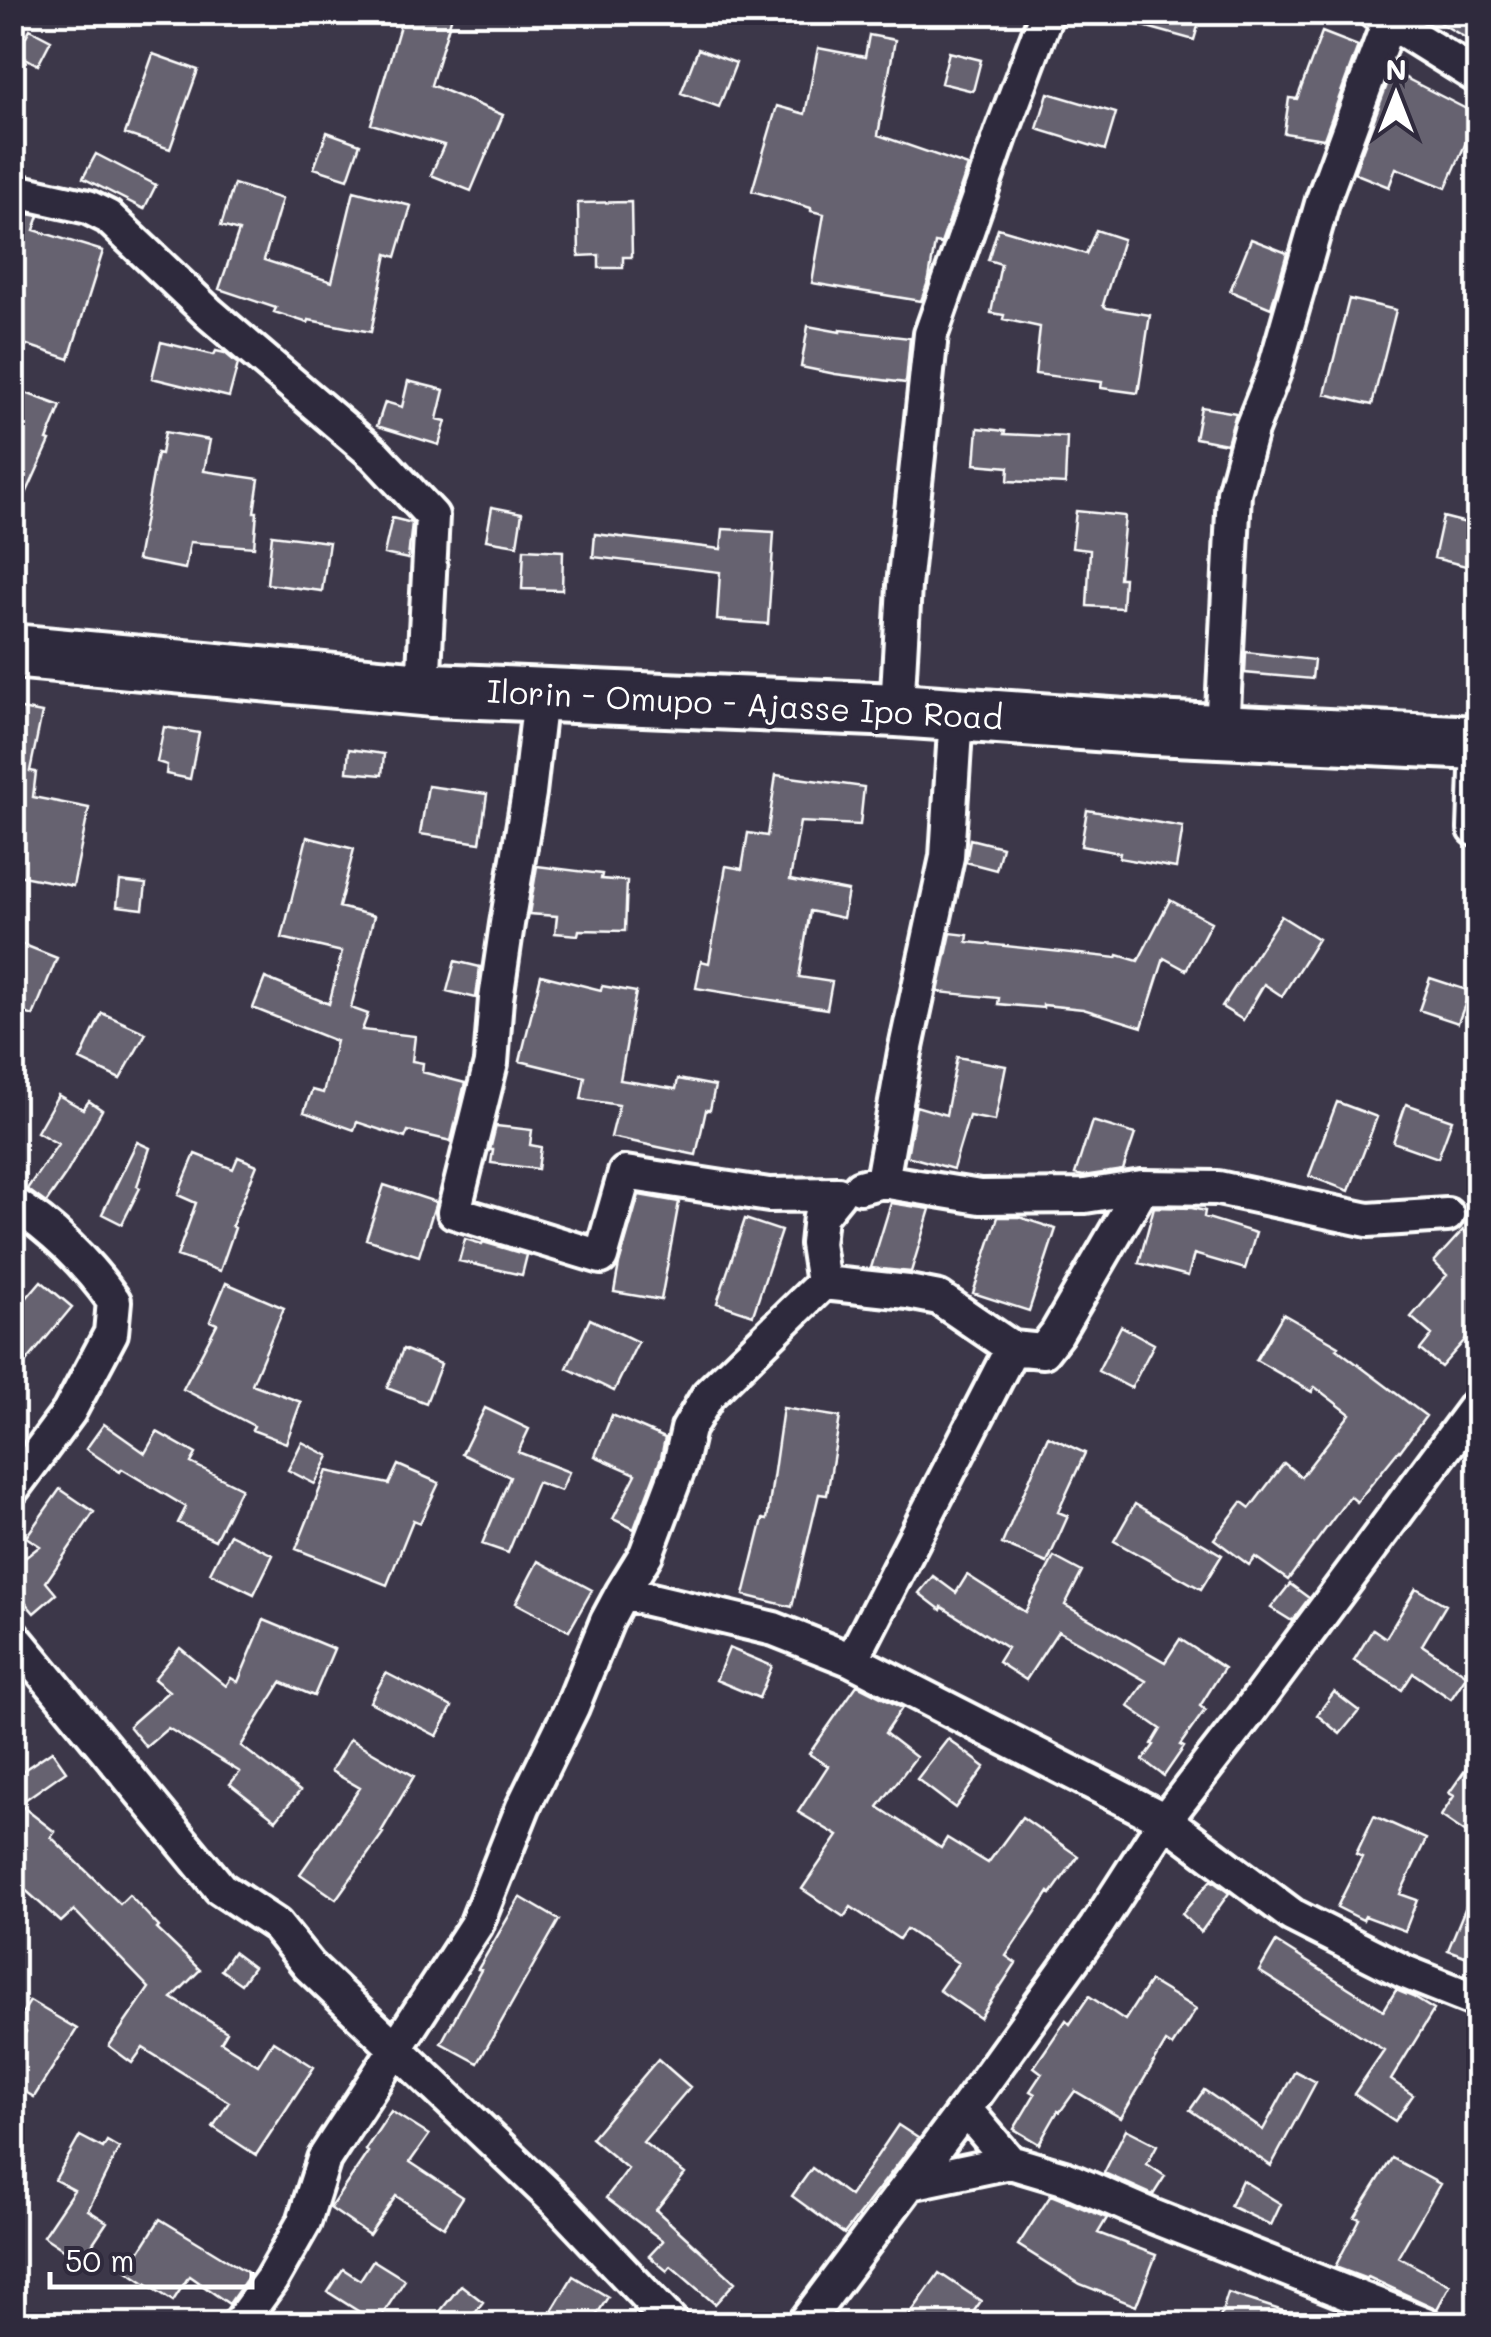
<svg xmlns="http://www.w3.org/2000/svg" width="1491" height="2337" font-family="Mali,sans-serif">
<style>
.building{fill:#666270;stroke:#fff;stroke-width:2.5}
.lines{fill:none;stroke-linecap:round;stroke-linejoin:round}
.minor-casing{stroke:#fff;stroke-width:40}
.trunk-casing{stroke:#fff;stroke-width:60}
.minor{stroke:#2f2a3d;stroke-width:32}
.trunk{stroke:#2f2a3d;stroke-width:52}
.labels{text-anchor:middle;stroke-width:8;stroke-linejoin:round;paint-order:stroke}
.street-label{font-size:32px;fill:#fff;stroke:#2f2a3d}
</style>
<rect width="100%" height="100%" fill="#3c3749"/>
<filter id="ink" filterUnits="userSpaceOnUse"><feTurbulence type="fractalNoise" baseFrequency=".01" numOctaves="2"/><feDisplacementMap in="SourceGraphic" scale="20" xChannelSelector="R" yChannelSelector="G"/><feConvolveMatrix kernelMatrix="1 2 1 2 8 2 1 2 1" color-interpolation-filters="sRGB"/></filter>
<g filter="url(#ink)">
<path class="building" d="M404 12H453L431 85 503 115 471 191 431 175 444 145 371 124Z
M1119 12H1202L1194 40 1118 19Z
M1422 12H1478V29L1471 41Z
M30 29 51 40 38 65 17 53Z
M1322 32 1358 46 1324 139 1284 133 1289 98 1297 99Z
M869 35 895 40 878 135 968 166 941 244 935 243 929 279 921 301 812 283 824 214 811 211V208L752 191 777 106 805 114 818 48 865 57Z
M698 49 736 63 719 107 681 93Z
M949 52 981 60 973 91 941 83Z
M153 54 198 70 170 149 125 134Z
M1392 71 1478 115 1446 188 1396 168 1389 187 1354 173Z
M1048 93 1116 113 1105 150 1037 129Z
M327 132 360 144 348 179 314 168Z
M96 154 156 185 144 209 83 178Z
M234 184 282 199 264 260 332 282 354 191 411 206 396 257 387 254 371 332 309 320 308 323 274 312 276 308 219 289 239 231 221 226Z
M631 202 632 257H623V268H599V255L579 256 578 203Z
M12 211 39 216 34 230 103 251 69 359 12 340Z
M998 228 1086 254 1096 230 1123 239 1103 305 1107 308 1150 315 1138 393 1101 388 1102 382 1035 374 1040 327 1003 319 1004 315 991 313 1001 264 988 260Z
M1251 239 1287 253 1271 308 1230 291Z
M1349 299 1396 310 1372 405 1325 394Z
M808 326 840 332V330L910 338 906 383 835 374 801 367Z
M161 342 214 355 216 351 225 353 238 364 229 397 152 378Z
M408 381 444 390 437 419 446 421 439 445 377 426 385 402 402 407Z
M12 388 61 406 47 440 50 441 12 525Z
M1201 407 1236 413 1227 444 1195 438Z
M978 428 1005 431 1004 434 1067 437 1065 484 1008 481 1009 467 975 464Z
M165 432 210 440 204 471 259 479 254 512H257L254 547 190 542 185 569 137 560 157 453 161 454Z
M492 507 522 513 517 545 486 540Z
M1076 511 1125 516 1119 578H1124L1122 608 1087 606 1090 550 1072 548Z
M1443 517 1478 526V569L1434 558Z
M392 518 412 523 408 559 384 554Z
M723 529 774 532 768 624 717 620 720 572 593 557 595 534 721 549Z
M272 535 329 542 322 591 267 584Z
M524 549 563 551 562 590 522 589Z
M1246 652 1314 660 1312 679 1245 673Z
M16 708 42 713 30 771 36 772 33 797 89 808 73 886 12 874V725Z
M164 727 199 733 190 779 166 774 167 765 157 762Z
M349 749 384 754 382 775 347 772Z
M776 775 864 787 860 825 800 822 790 880 848 891 843 918 810 911 799 977 832 982 827 1009 696 988 701 961 709 963 726 866 742 869 748 833 767 836Z
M428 786 487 794 480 843 420 834Z
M1087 810 1183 827 1176 868 1119 858 1120 853 1081 846Z
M307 837 354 849 339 907 374 916 351 1008 368 1014 362 1030 415 1036 412 1061 423 1063 422 1072 465 1083 451 1141 408 1131 405 1138 357 1122 354 1130 304 1112 312 1090 323 1093 336 1041 253 1008 265 978 329 1004 342 952 282 938Z
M970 839 1002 847 996 870 966 862Z
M537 866 602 874 601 879 627 881 625 931 579 930 578 935 555 933 557 916 529 914Z
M120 881 146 884 143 909 117 906Z
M1170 900 1211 922 1186 970 1164 958 1142 1027 1083 1009 1043 1005V1008L998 1004 999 998 938 992 951 933 968 935 967 942 1117 958 1118 955 1138 961Z
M1281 916 1318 939 1282 996 1264 984 1243 1020 1222 1007Z
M12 940 57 958 33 1016 12 1008Z
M455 961 480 967 476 998 447 991Z
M541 975 601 990 602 986 636 992 620 1080 676 1089 678 1079 715 1086 710 1110H706L696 1155 611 1137 619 1105 581 1099 585 1077 520 1061Z
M1430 978 1470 991 1458 1023 1419 1010Z
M102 1013 146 1033 120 1079 80 1060Z
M957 1057 1006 1066 995 1121 969 1116 953 1169 907 1156 916 1106 946 1115Z
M58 1095 83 1109 89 1101 102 1110 66 1174 46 1203 27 1189 58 1144 37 1132Z
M1337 1102 1377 1117 1349 1191 1309 1176Z
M1406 1104 1452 1120 1438 1158 1393 1142Z
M1092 1121 1135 1134 1123 1170 1083 1176 1075 1174Z
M496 1126 532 1130 530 1145 541 1147 538 1169 491 1163 493 1150H490Z
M137 1142 150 1148 137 1186 140 1188 122 1224 102 1214Z
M195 1154 233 1169 238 1157 257 1165 232 1226 235 1228 220 1271 177 1256 196 1203 178 1195Z
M384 1185 436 1202 419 1256 366 1239Z
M639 1195 679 1202 661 1300 614 1292 619 1264Z
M891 1203 930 1209 911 1272 871 1268Z
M1154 1207 1192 1208 1205 1211 1204 1217 1256 1233 1245 1269 1194 1254 1188 1276 1139 1263Z
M998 1217H1019L1056 1229 1029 1311 973 1293Z
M745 1219 781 1231 753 1315 717 1303Z
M1463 1230 1478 1245V1325L1441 1367 1420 1350 1432 1335 1411 1317 1447 1275 1434 1262Z
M465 1239 482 1244 483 1242 527 1255 522 1275 459 1261Z
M41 1281 72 1307 12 1379V1315Z
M226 1283 284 1308 252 1384 301 1402 286 1443 252 1430 254 1426 183 1389 217 1324 210 1321Z
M1283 1314 1339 1346 1337 1349 1426 1416 1400 1451 1399 1450 1357 1502 1350 1496 1288 1580 1255 1557 1249 1565 1214 1539 1242 1502 1250 1508 1284 1463 1301 1477 1350 1414 1315 1387 1312 1392 1256 1360Z
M590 1319 638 1342 614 1391 567 1368Z
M1121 1326 1154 1344 1131 1388 1098 1371Z
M403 1349 441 1364 426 1403 387 1388Z
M485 1408 529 1429 518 1452 569 1472 561 1491 537 1482 508 1553 482 1544 510 1477 462 1454Z
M783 1408 840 1417 827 1495 819 1494 792 1607 744 1595 763 1519 767 1520Z
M612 1415 665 1438 661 1458 634 1529 613 1519 636 1474 595 1456Z
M104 1424 145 1453 157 1432 196 1454 191 1463 241 1488 215 1540 178 1523 186 1507 122 1469 120 1472 86 1449Z
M1048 1436 1085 1453 1058 1512 1068 1516 1047 1563 1002 1544Z
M302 1442 329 1456 315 1484 288 1470Z
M398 1465 439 1483 420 1523 413 1520 387 1585 296 1549 327 1471 389 1484Z
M60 1489 94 1512 46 1582 56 1594 34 1613 12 1587V1568L40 1546 26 1537Z
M1135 1504 1222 1555 1201 1589 1114 1541Z
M230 1534 273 1555 254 1594 210 1573Z
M1054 1557 1082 1572 1065 1605 1165 1662 1180 1639 1224 1668 1200 1706 1205 1710 1180 1745 1184 1747 1164 1776 1143 1760 1154 1745 1152 1744 1161 1729 1128 1706 1146 1681 1058 1631 1026 1680 998 1662 1007 1648 942 1607 941 1610 919 1593 933 1576 956 1593 967 1575 1025 1612Z
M538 1561 592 1590 569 1631 516 1603Z
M1290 1584 1309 1598 1292 1621 1271 1608Z
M1416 1588 1446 1605 1422 1645 1467 1675 1451 1699 1413 1673 1402 1690 1354 1660 1373 1629 1386 1638Z
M264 1620 334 1649 314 1696 281 1682 241 1746 300 1791 276 1820 230 1784 240 1772 168 1728 146 1747 129 1726 169 1691 154 1679 180 1648 226 1686 231 1678 238 1682Z
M729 1648 772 1666 759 1698 716 1680Z
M386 1673 452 1707 437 1736 370 1702Z
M857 1685 902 1708 885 1733 916 1757 878 1807 941 1848 947 1838 988 1863 1022 1817 1078 1856 1051 1894 1049 1892 1006 1956 1016 1963 980 2018 939 1990 958 1963 906 1929 899 1939 851 1907 844 1917 802 1889 838 1836 798 1812 828 1766 809 1754Z
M1334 1692 1359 1711 1340 1734 1317 1715Z
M350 1739 414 1776 381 1832 383 1833 336 1899 300 1874 360 1788 331 1771Z
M948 1739 985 1767 955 1808 917 1779Z
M52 1751 66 1771 19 1804 55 1832 51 1837 120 1904 129 1895 159 1927 157 1929 200 1970 172 1998 227 2032 221 2042 258 2065 273 2041 314 2067 256 2155 213 2127 229 2102 143 2048 132 2063 109 2046 149 1988 74 1910 61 1922 12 1878V1778Z
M1478 1752V1841L1441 1816 1454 1796 1449 1793Z
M1374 1816 1426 1839 1400 1894 1417 1900 1405 1931 1365 1916 1363 1920 1337 1907 1362 1857 1356 1854Z
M1478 1877V1961L1448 1950Z
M1211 1880 1229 1893 1201 1932 1182 1914Z
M520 1897 559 1920 478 2063 441 2043 481 1970 478 1969Z
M1276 1942 1384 2010 1396 1990 1413 1997 1434 2010 1391 2080 1413 2095 1395 2121 1354 2094 1384 2050 1259 1971Z
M233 1952 253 1967 241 1984 221 1970Z
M1150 1981 1196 2009 1172 2046 1166 2042 1121 2118 1075 2091 1060 2112 1058 2111 1039 2144 1014 2129 1035 2094 1030 2091 1042 2073 1034 2067 1066 2020 1070 2024 1089 1996 1125 2020Z
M30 2001 77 2029 34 2097 12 2084V2054L26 2032 15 2025Z
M658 2059 690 2087 643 2142 685 2174 656 2210 735 2282 715 2304 671 2266 667 2271 649 2256 663 2241 606 2198 628 2169 591 2138Z
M1295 2071 1316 2082 1271 2166 1190 2110 1204 2090 1263 2130Z
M391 2111 429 2135 410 2162 463 2197 444 2227 396 2196 369 2235 330 2208 368 2152 365 2150Z
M898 2125 918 2138 844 2234 792 2196 812 2168 850 2196Z
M1126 2129 1157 2145 1147 2164 1165 2176 1153 2195 1104 2173Z
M80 2136 103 2148 107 2141 119 2148 88 2210 107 2222 81 2261 43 2236 74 2190 55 2180Z
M1392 2158 1440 2184 1398 2257 1450 2285 1437 2309 1368 2277 1367 2279 1335 2267 1360 2219 1355 2217Z
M1242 2180 1281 2204 1271 2225 1230 2206Z
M1051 2195 1107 2218 1098 2233 1156 2255 1136 2306 1080 2284 1018 2245Z
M160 2219 250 2274 229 2304 189 2276 173 2301 127 2271Z
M373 2260 405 2280 377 2323 328 2292 343 2269 360 2280Z
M939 2273 981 2301 965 2324H922L909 2316Z
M573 2276 608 2297 591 2324H544Z
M461 2285 483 2302 466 2324H430Z
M1228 2293 1311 2320 1310 2324H1218Z"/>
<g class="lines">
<g class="minor-casing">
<path id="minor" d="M1374 12 1478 77
M12 190 88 207 108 217 210 314 375 455 432 516 423 689
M540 697 529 793 507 924 496 999 491 1063 454 1212 601 1257 625 1173 769 1195 838 1194 820 1216 817 1244 823 1283
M897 710 904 586 931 334 1001 134 1047 12
M1222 731 1234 493 1251 430 1274 372 1323 200 1389 21
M1478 743 1475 829 1478 830
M882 1181 980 1197 1085 1196 1142 1187 1218 1188 1368 1220 1447 1215
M860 1187 882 1181 905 1052 947 857 956 715
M12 1203C51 1227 88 1264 114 1301L111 1333 69 1412 12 1489
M622 1593 646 1554 680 1464 688 1429 708 1395 823 1283 908 1292 939 1298 1012 1348
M12 1635 220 1888 276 1925 309 1966 559 2204 673 2324
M852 1660 1012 1348 1043 1351 1057 1333 1142 1187
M965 2109 1010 2162 1067 2179 1152 2216 1425 2324
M910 2183 1010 2162
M239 2324 271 2280 304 2222 324 2159 476 1925 523 1807 572 1707 607 1621 622 1593 774 1629 852 1660 1165 1820 1292 1915 1405 1972 1478 2001
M804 2324 965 2109 1096 1927 1165 1820 1248 1713 1478 1403"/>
</g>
<g class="trunk-casing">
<path id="trunk" d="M12 651 432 690 897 710 1153 728 1478 743"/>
</g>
<use href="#minor" class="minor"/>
<use href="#trunk" class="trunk"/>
</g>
</g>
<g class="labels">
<g class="street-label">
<text transform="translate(745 705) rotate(3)" y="11">Ilorin - Omupo - Ajasse Ipo Road</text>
</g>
</g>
<rect width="1491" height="2337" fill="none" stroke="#2f2a3d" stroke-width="50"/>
<rect x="25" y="25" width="1441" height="2287" fill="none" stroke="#fff" stroke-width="4" filter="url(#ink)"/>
<g transform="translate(1396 95)" stroke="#2f2a3d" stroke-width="8" paint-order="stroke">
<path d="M0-8L18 38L0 25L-18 38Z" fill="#ffffff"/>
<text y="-15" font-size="28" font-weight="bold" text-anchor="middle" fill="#ffffff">N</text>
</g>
<path d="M50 2272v15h202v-15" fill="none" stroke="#ffffff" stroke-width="5"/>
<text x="65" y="2272" font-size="30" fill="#ffffff" stroke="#2f2a3d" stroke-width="8" paint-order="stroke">50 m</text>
</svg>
